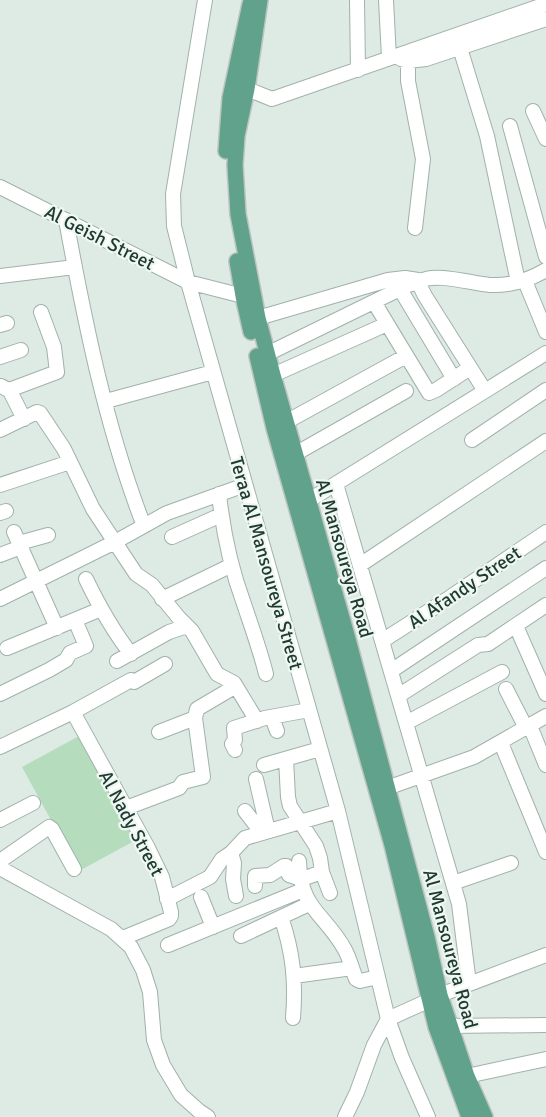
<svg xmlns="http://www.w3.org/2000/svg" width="546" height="1117" font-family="Signika,sans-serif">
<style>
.green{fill:#b5ddbd}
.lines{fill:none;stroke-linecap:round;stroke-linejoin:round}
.minor-casing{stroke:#a1b2ab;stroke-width:16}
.major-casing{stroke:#bcc4c1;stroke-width:18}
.minor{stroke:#fff;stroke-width:14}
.major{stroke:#60a28c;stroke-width:15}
.labels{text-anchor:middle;stroke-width:4.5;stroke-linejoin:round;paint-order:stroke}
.street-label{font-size:19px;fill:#1f3a31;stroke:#eef7f2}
</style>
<rect width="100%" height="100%" fill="#deeae4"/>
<path class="green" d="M79 736 136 840 79 871 22 767Z"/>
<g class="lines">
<g class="minor-casing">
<path id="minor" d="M205 0 173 194 174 226 188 282 338 811 388 1019 402 1058 428 1117
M357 0 358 70
M386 0 389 58
M460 48 487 136 518 282
M401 59 408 61 426 59 546 19
M408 61V81L423 159 415 228
M247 89 272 99 546 4
M533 111 546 139
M510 126 546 257
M0 187 188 282 243 296
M66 220C85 323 106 428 144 526
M0 276 75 267
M525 281 546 332
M400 289 454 379
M374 302 429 393 436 390 470 368
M258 318 388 280 405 278 418 280
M0 325 7 323
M267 354 408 285 421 281
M0 357 21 350
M273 375 387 324
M1 386 10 391 24 419
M9 390 57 372 54 347 41 312
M485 391 425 296 420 286 421 281C436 272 473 284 490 285 510 286 529 280 546 270
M106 401 213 372
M286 422 406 356
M0 430 37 412 40 413 64 449 93 509 136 574 152 585 179 618 192 631 217 674 234 683 257 721
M472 440 546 390
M295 454 406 391
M336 484 459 904 469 984
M0 485 70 462
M219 494C223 531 231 569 244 604 252 628 260 650 266 674
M308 501 546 353
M0 513 6 511
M14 532 57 628
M172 537 221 515
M19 543 48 535
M0 555 21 547
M360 565 546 441
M86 579C99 606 113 631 131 654
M0 599 115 542 167 513 245 485
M162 599 232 565
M516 626 546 694
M382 641 446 600 546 532
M7 648 101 609
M117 661 169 632 187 626
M391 671 546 568
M506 689 526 728
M0 694 49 670 66 660 70 653 86 646 75 620
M398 696 478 645 488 644 546 605
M73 712 148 848 162 877 171 912V916L169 919 123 938
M272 717 277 731
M406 723 502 672
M530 726 546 765
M159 732 195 718 197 709 236 686
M501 743 546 852
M0 747 73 712 131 680 134 682 165 664
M235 750 232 744 235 740 234 728 265 718 309 710
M286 759 288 797 290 806 316 846 320 858 322 872 330 893
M264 765 320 749
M256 779 268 831
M387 788 474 757 546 716
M126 808 179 788 183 782 203 777 195 718
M245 811 262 833
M0 820 33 803
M231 853 234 863 233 879 236 896
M0 861 49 827 52 829 74 869
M299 861C300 910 325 913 345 950 350 959 352 969 356 979L360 981 378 977
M0 868 111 929 131 947 143 970 150 992 154 1040 163 1065 181 1095 199 1111 208 1117
M453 883 511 863
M255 886V876L270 875 284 866H286L289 875 302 879 322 872
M201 897 213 927
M167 899 210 877 222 859 231 853 245 838 338 811
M281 917C293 952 296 981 293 1018
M241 936 309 904
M168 945 303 890
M294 976 352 968
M440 995 546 955
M449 1026 546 1025
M467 1076 546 1059
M345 1117 357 1092 374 1045 388 1019 430 1000"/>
</g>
<g class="major-casing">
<path id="major" d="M260 0 247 89 237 136 235 165 238 214 258 318 273 375 348 639 427 937 440 995 467 1076 485 1117
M226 151 230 98 250 4
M237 261 243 296 251 332
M257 356 274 428 392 845 436 1027 469 1117"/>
</g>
<use href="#minor" class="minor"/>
<use href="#major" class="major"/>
</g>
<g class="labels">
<g class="street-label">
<text transform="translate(100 237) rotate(27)" y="7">Al Geish Street</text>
<text transform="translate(345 558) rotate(74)" y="7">Al Mansoureya Road</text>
<text transform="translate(267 563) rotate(74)" y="7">Teraa Al Mansoureya Street</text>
<text transform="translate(464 587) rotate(-34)" y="7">Al Afandy Street</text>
<text transform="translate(132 823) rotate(62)" y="7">Al Nady Street</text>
<text transform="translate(451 949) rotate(75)" y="7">Al Mansoureya Road</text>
</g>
</g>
</svg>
